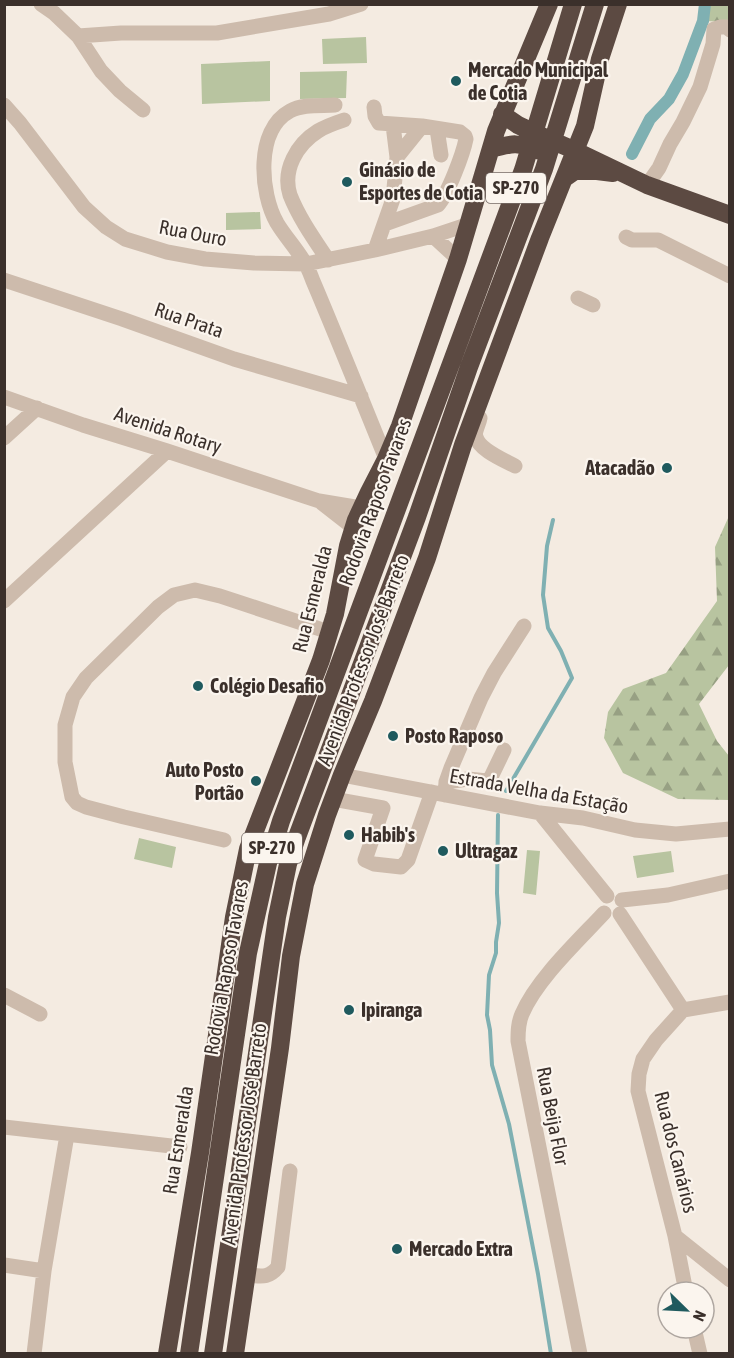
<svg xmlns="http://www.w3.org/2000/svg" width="734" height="1358" font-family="'Asap Condensed',sans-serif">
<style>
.forest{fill:url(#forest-firs)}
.pitch{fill:#b8c4a0}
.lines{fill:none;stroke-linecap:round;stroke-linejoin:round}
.stream{stroke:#7fb0b2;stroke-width:4}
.canal{stroke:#7fb0b2;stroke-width:12}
.minor{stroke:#cdbbac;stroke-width:15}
.highway{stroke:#5c4a42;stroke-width:18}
.poi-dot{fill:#1f5a5e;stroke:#fbf5ee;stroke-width:2}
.labels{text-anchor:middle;stroke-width:4.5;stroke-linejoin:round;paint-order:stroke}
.shield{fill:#fbf5ee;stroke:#756b66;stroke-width:1.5}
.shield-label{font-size:18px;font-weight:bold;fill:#3b302b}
.poi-label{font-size:20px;font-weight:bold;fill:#3b302b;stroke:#fbf5ee;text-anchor:start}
.street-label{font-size:20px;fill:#3b302b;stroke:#fbf5ee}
</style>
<defs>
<pattern id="forest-firs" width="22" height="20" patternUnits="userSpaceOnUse" patternTransform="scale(1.5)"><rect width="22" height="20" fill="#b8c4a0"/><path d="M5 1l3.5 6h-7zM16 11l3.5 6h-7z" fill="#97a083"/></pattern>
</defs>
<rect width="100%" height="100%" fill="#f4ebe1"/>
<path class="forest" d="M705 5H729V22L703 21Z
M729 516V665L699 704 717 741 729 756V800L678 799 623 773 604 738 608 712 623 689 666 673 717 601 715 547Z"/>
<path class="pitch" d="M366 37 367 63 323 64 322 39Z
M270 61V101L202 104 201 64Z
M347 71 346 98 300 99V72Z
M260 212 261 229 226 230V213Z
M139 838 176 847 172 868 134 859Z
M527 850 540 851 536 895 523 893Z
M671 851 674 872 637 878 633 856Z"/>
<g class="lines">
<path class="stream" d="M506 791 572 678 561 651 548 628 543 595 547 546 553 520
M498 815 497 893 499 923 496 942V953L489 975 487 1015 490 1030 492 1065 509 1124 538 1274 551 1354"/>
<path class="canal" d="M632 154 650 119 669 99 683 74 703 21 705 4"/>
<path class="minor" d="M41 4 54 13 78 36 101 71 120 91 143 110
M78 36 121 33H217L329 14 361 4
M4 105 20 123 84 207 106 227 125 239 167 252 205 259 254 263 306 264 375 250 433 236 469 224
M335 105C321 106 303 104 290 111 255 130 260 193 277 223 286 238 298 250 306 265 309 270 311 276 313 281 338 340 362 400 386 459
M374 107 375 116 379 123 422 126 460 132 465 136 466 139C463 154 448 194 438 205L385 224
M437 129 441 155
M397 157 422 126
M647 185 659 168 670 144 683 122 700 87 713 44 714 29 720 27H727L730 30
M433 236 458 259
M626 237 632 240H658L730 276
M375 250 393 199 397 157 393 125
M328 260C314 239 299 218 290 195 282 170 297 144 318 131 326 126 335 123 344 120
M4 280 122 319 234 359 361 396
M578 298 593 305
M4 397 83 425 167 451 319 501 361 508
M480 418C479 424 474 432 476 437 479 450 504 460 515 466
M4 438 37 408
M322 503 354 528
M4 601 167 451
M342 775 540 813 583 818 635 830 676 834 730 829
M446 782 468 779 487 781 491 777 504 750
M445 795 446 782 451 768 481 698 494 673 524 626
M333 799 383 808 365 860 374 864 401 867 408 860 432 792
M540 813 607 896
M224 840 124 817 86 807 77 803 72 797 65 762V725L73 697 86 678 158 607 174 595 195 590 220 596 329 632
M622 900 668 895 730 881
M620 914 683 1010
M4 995 40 1014
M4 1127 180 1147
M675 1236 730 1280
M4 1265 44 1271
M247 1275C261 1276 268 1279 278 1267L290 1171
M686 1292 675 1236 638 1091 639 1074 643 1059 656 1040 683 1010 730 1002
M694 1328 700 1354
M34 1354 44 1271 67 1135
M580 1354 518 1041C518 1032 518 1023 522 1014 537 979 578 941 604 913"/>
<path class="highway" d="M502 114 518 125 537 134 576 151 647 185 730 215
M491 149C512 143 519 142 540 151
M565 178 575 171H597L613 173
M167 1354 200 1153 234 917 248 849 321 660 335 614 348 546 356 520 369 492 386 459 400 426 458 259 496 131 549 4
M189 1354 248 953 268 863 281 821 523 170 573 4
M213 1354 277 917 288 864 297 837 417 517 469 367 544 169 595 4
M235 1354 280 1048 291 956 305 884 327 815 342 775 373 701 427 558 463 445 540 238 585 126 600 59 618 4"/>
</g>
<g class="poi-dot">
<circle cx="456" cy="81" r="6"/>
<circle cx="347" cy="182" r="6"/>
<circle cx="667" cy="468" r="6"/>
<circle cx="198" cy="686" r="6"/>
<circle cx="393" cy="736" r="6"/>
<circle cx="256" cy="781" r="6"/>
<circle cx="349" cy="835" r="6"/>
<circle cx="443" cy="851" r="6"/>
<circle cx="349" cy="1010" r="6"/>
<circle cx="397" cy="1249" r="6"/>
</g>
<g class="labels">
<g class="shield">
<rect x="486" y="173" width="60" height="30" rx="4.5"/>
<rect x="242" y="833" width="60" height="30" rx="4.5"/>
</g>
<g class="shield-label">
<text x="516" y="194">SP-270</text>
<text x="272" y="854">SP-270</text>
</g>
<g class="poi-label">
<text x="468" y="77">Mercado Municipal<tspan x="468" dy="23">de Cotia</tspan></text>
<text x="359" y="177">Ginásio de<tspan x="359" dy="23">Esportes de Cotia</tspan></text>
<text x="655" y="475" text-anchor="end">Atacadão</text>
<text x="210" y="693">Colégio Desafio</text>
<text x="405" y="743">Posto Raposo</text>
<text x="244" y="777" text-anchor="end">Auto Posto<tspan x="244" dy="23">Portão</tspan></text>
<text x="361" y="842">Habib's</text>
<text x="455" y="858">Ultragaz</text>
<text x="361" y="1017">Ipiranga</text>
<text x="409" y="1256">Mercado Extra</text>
</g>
<g class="street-label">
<text transform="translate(193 233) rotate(11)" y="7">Rua Ouro</text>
<text transform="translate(189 320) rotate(19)" y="7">Rua Prata</text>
<text transform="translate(168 430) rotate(18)" y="7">Avenida Rotary</text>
<text transform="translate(375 502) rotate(-70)" y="7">Rodovia Raposo Tavares</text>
<text transform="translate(312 599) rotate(-76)" y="7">Rua Esmeralda</text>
<text transform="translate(363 660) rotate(-69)" y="7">Avenida Professor José Barreto</text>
<text transform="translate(539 791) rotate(10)" y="7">Estrada Velha da Estação</text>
<text transform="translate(226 968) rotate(-80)" y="7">Rodovia Raposo Tavares</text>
<text transform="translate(553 1116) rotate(79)" y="7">Rua Beija Flor</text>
<text transform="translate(244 1134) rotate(-82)" y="7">Avenida Professor José Barreto</text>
<text transform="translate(178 1140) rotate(-81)" y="7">Rua Esmeralda</text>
<text transform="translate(676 1152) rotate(76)" y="7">Rua dos Canários</text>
</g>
</g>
<rect width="734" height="1358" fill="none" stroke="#3b302b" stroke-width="12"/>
<g transform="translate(686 1310) rotate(114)"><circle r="28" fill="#fbf5ee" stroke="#aea6a0" stroke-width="1.5"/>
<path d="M0-4.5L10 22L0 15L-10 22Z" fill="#1f5a5e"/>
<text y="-9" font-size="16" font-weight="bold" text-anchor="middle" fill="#3b302b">N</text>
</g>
</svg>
